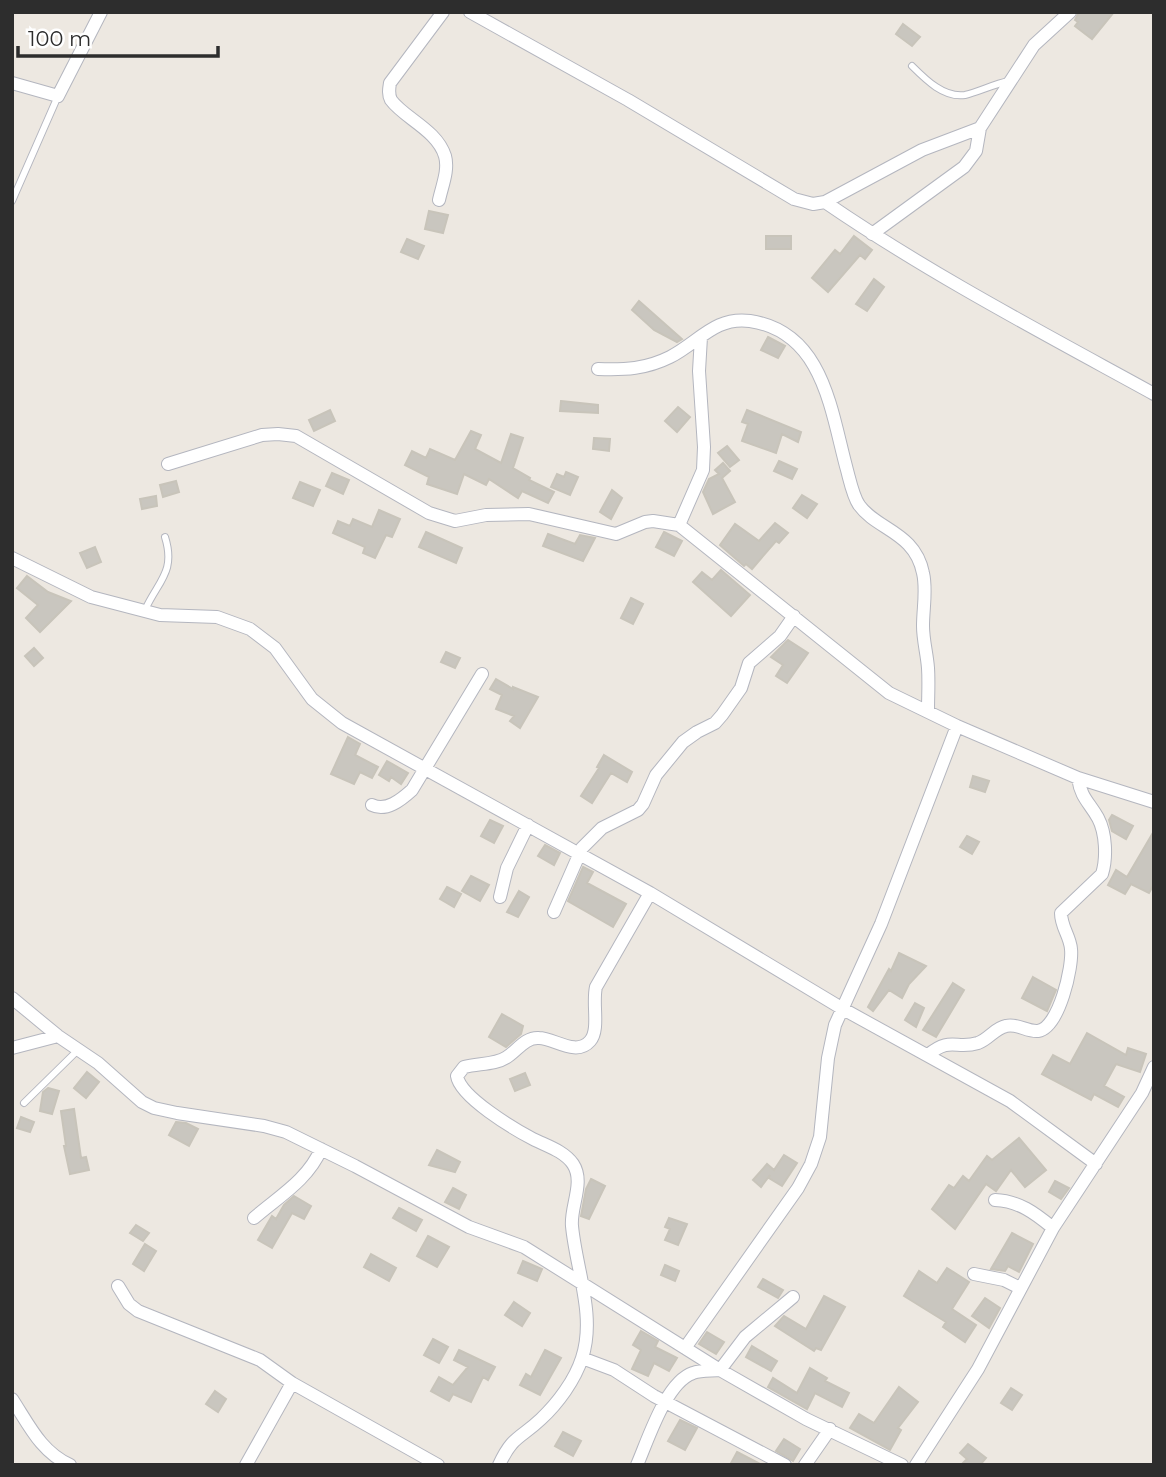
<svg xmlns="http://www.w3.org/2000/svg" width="1166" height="1477" font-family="Montserrat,sans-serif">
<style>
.building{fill:#c9c6bf;stroke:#c8c4ba;stroke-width:2}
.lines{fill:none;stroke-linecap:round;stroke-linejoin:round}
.lane-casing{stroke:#b4b6bf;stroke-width:8}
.street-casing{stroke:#b4b6bf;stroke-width:14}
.lane{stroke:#fff;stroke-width:6}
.street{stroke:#fff;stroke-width:12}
</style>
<rect width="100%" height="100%" fill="#ede8e1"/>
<path class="building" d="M1079 12H1114L1092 39 1075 26 1078 22 1075 20Z
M903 24 920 37 912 46 896 34Z
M429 211 448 215 443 233 425 229Z
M766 236H791V249H766Z
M854 236 872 250 865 259 860 255 828 292 812 278 835 250 840 254Z
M407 239 424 246 418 259 401 252Z
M874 279 884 287 867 311 856 304Z
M639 301 682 339 677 342 654 330 632 310Z
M768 337 785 346 778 358 761 350Z
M561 401 598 405V413L560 411Z
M678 407 690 417 677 432 665 421Z
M330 410 335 421 314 431 309 420Z
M747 410 801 432 798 442 782 434 776 453 742 441 748 424 742 422Z
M471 431 481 435 475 449 501 463 511 434 523 438 513 468 530 478 529 480 554 492 548 503 522 491 518 498 489 479 486 485 464 474 457 494 427 484 429 477 405 465 412 451 426 458 430 449 455 460Z
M594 438 610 439 609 451 593 449Z
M727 446 739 460 730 467 718 453Z
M779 461 797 469 792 479 774 471Z
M723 463 730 471 722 478 735 502 713 514 703 492 709 479 719 474 715 470Z
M566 472 578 477 570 495 551 487 557 474 564 477Z
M332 473 349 480 343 494 326 486Z
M176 481 179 492 163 497 160 485Z
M300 482 320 490 313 506 293 498Z
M612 490 622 498 611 519 600 512Z
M802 495 817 504 807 518 793 508Z
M156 496 157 506 142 509 140 499Z
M379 510 400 519 392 537 386 535 375 558 363 553 365 547 333 533 338 521 350 526 353 519 372 527Z
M775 523 788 533 779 543 776 541 752 569 746 564 744 566 720 545 735 524 759 541Z
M426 532 462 548 456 563 419 547Z
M664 532 682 541 674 556 656 547Z
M548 534 575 544 580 535 595 538 583 561 543 546Z
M95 547 101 562 87 568 80 553Z
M721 570 750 595 731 616 693 582 702 572 712 580Z
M27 576 48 592 71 601 40 632 26 618 38 605 17 588Z
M631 598 643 604 633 624 621 618Z
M788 640 808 653 787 683 776 676 783 665 771 657Z
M34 648 43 658 34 666 25 656Z
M446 652 460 658 455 668 441 662Z
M496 679 513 689V687L538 697 520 728 510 721 514 716 496 709 502 695 490 689Z
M348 737 360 744 355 755 378 767 372 778 360 772 354 784 331 774Z
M604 755 632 772 627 782 611 773 592 803 581 796 599 768 597 767Z
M387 761 408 773 401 784 391 777 389 781 379 775Z
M973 776 989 781 985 792 970 787Z
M1112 815 1133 826 1126 839 1112 831 1109 820Z
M490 820 503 826 494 843 481 836Z
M1154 831V884L1149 893 1131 884 1125 894 1108 885 1116 870 1127 877Z
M967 836 979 842 972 854 960 847Z
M545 845 560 853 554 865 538 856Z
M583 867 593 872 587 883 626 904 613 927 568 901Z
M471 876 489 885 480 901 462 891Z
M447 887 461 894 454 907 440 899Z
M519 891 529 897 518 917 507 912Z
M899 953 926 966 909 984 902 998 889 990 873 1011 868 1007 889 969 891 971Z
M1033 977 1056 990 1047 1011 1022 998Z
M953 983 964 990 936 1037 923 1030Z
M915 1003 924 1008 916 1027 905 1020Z
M502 1014 523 1026 521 1034 506 1047 489 1037Z
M1087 1033 1126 1055 1128 1048 1146 1054 1140 1072 1116 1064 1104 1086 1124 1097 1118 1107 1094 1094 1091 1100 1042 1074 1053 1055 1070 1064Z
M87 1072 99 1082 86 1098 74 1088Z
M525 1073 530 1085 515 1091 510 1079Z
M48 1088 59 1091 52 1114 40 1111 43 1092Z
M74 1109 81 1158 86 1157 89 1170 70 1174 64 1146H66L61 1111Z
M21 1117 34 1122 30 1132 17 1128Z
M176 1122 186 1123 198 1129 189 1146 169 1135Z
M1019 1138 1046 1170 1035 1179 1025 1187 1011 1170 996 1191 986 1184 955 1229 932 1209 949 1185 954 1188 963 1176 969 1181 987 1156 992 1160Z
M437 1150 460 1162 455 1172 429 1165Z
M784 1155 797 1163 782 1186 769 1178 770 1175 761 1187 753 1180 767 1164 774 1170Z
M591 1179 605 1186 589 1219 581 1216 586 1189Z
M1055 1181 1069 1188 1061 1199 1049 1192Z
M453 1188 466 1195 459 1209 445 1202Z
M294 1196 311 1206 304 1219 292 1213 272 1248 258 1240 272 1216 276 1219 284 1205Z
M399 1208 422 1220 416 1231 393 1218Z
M669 1218 687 1224 678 1245 665 1240 670 1229 665 1227Z
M136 1225 149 1233 143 1241 130 1233Z
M1012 1233 1033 1244 1019 1272 1008 1266 1005 1271 991 1269Z
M428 1236 449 1247 437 1267 417 1256Z
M145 1244 156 1251 144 1271 133 1264Z
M371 1254 396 1268 389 1281 364 1267Z
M523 1261 542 1269 537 1281 518 1273Z
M665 1265 679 1271 675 1281 661 1275Z
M947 1268 969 1282 952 1309 976 1325 965 1342 943 1327 946 1322 904 1296 919 1271 937 1283Z
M763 1279 783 1290 778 1298 758 1287Z
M824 1296 845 1307 821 1350 816 1348 814 1351 775 1326 784 1316 806 1329Z
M985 1298 1000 1308 989 1328 972 1316Z
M514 1302 530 1313 522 1326 505 1315Z
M641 1331 658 1341 655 1347 677 1358 669 1371 654 1363 648 1376 632 1369 641 1350 633 1345Z
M707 1332 724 1342 716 1354 699 1344Z
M433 1339 448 1347 439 1363 424 1355Z
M752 1346 777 1361 771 1371 746 1357Z
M459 1350 495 1367 488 1380 483 1377 471 1402 453 1394 449 1401 431 1391 439 1377 453 1385 468 1367 454 1360Z
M545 1350 561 1358 540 1395 520 1385 526 1374 531 1377Z
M810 1368 827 1378 825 1381 849 1393 842 1407 815 1393 807 1409 768 1387 773 1378 797 1393Z
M899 1387 918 1402 898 1428 901 1430 890 1450 850 1428 859 1414 874 1423Z
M1011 1388 1022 1395 1012 1410 1001 1403Z
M215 1391 226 1399 218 1412 206 1404Z
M680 1420 697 1428 685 1450 668 1441Z
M563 1432 581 1441 573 1456 555 1446Z
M784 1439 800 1449 793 1461 776 1451Z
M968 1444 986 1458 980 1465H961L967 1459 960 1453Z
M737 1452 762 1465H730Z"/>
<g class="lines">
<g class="lane-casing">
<path id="lane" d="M912 66C926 80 944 98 965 95 978 92 994 84 1009 81
M12 201 58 96
M145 610C158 581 176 572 165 537
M24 1103 78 1050"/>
</g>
<g class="street-casing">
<path id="street" d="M470 12 628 100 794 199 813 204 825 202 922 150 980 128 1034 45 1070 12
M12 83 58 96 101 12
M439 200C442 186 449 170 445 156 437 130 404 118 391 100 388 94 389 89 390 83L443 12
M825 202C930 274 1043 333 1154 394
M872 234 964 167 976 151 980 128
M598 369C625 370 646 369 670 357 698 343 715 316 750 321 824 332 831 412 847 470 850 481 853 496 859 505 877 530 915 532 923 573 927 590 923 608 923 626 923 640 927 654 928 668 929 682 928 696 928 711
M168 464 262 435 278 434 296 436 429 513 455 521 486 515 529 514 616 534 645 522 653 521 679 525 889 693 957 726 1078 778 1154 802
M679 525 703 470 704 447 699 371 701 337
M12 558 91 597 160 615 217 617 250 629 275 648 312 699 342 723 650 893 843 1009 1010 1101 1096 1164
M372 805C386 812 401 800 412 790L482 674
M500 897 507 868 528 825
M554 912 582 848 602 828 638 810 643 804 656 775 683 742 697 732 715 723 722 715 741 688 749 663 780 636 794 616
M12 998 58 1036 98 1063 142 1102 154 1108 177 1113 264 1126 286 1132 355 1166 469 1227 524 1247 720 1370 806 1419 902 1465
M12 1048 58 1036
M928 1055C951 1036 956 1050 978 1043 989 1039 995 1028 1006 1026 1017 1023 1027 1032 1038 1031 1059 1028 1073 967 1071 949 1070 936 1061 927 1061 913L1102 874C1107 858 1106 833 1098 818 1089 802 1081 798 1078 778
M995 1200C1019 1201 1035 1213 1053 1228
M254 1218C278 1197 308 1180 321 1149
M974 1274 1004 1280 1020 1288
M118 1286 129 1304 138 1311 260 1360 292 1383 438 1465
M685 1348 798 1188 811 1164 820 1137 828 1058 835 1025 881 924 957 726
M582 1358 614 1370 654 1396 785 1465
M12 1399C29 1425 41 1452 70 1465
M246 1465 292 1383
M499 1465C513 1435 520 1439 541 1419 558 1403 575 1380 582 1358 596 1316 576 1269 572 1226 570 1207 585 1182 573 1164 564 1151 547 1146 533 1139 514 1129 460 1097 457 1076L464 1067C478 1063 495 1065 507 1057 517 1051 525 1037 539 1038 554 1038 576 1057 590 1041 600 1030 592 1003 596 987L650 893
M637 1465C648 1440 666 1382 693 1373 701 1370 712 1371 720 1370L745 1337 793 1297
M805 1465 830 1429
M916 1465 978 1369 1053 1228 1142 1093 1154 1067"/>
</g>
<use href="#lane" class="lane"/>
<use href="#street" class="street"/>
</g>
<rect width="1166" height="1477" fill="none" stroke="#2d2d2d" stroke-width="28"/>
<path d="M18 46v10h200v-10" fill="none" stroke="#2d2d2d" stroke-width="3.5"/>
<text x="28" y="46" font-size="21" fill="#2d2d2d" stroke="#ffffff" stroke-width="5" paint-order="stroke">100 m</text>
</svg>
